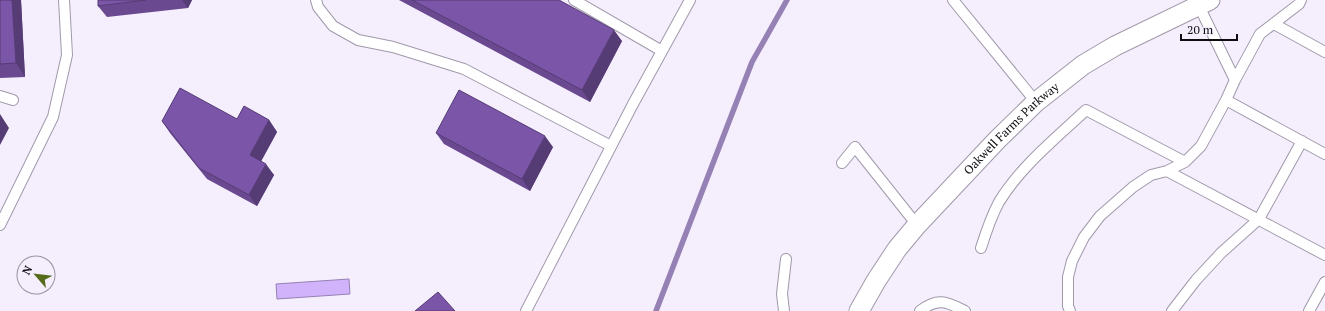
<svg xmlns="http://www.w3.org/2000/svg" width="1325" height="311" font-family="'PT Serif',serif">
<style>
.water{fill:#d1b3fb;stroke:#9681b5}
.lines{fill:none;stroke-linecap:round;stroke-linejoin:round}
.stream{stroke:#9681b5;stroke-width:5.5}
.lane-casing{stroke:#a099aa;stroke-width:12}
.street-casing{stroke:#a099aa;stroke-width:21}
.lane{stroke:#fff;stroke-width:10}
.street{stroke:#fff;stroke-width:19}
.wall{fill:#6a4990}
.shaded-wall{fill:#563c75}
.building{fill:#7b55a7;stroke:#563c75}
.labels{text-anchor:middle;stroke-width:3;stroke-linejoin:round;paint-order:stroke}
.street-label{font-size:12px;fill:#0e0b11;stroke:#f4eefd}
</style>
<rect width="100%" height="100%" fill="#f4eefd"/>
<path class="water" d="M349 279 350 294 277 299 276 284Z"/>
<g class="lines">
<path class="stream" d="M656 311 752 62 787 0"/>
<g class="lane-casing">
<path id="lane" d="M316 0 318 7 333 26 358 40 393 47 464 69 611 146
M574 0 662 51
M953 0 1036 102
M1197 2 1235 80
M1274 24 1325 52
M0 96 13 100
M1226 100 1325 154
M842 163 855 147 917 225
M1167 171 1325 255
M0 225 53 117 67 55 64 0
M981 248C986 232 991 217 999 202 1021 166 1056 138 1086 110L1185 162
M526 311 633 104 690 0
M784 311 782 294 786 259
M920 311C938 297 947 302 965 311
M1070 311 1068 306V277L1072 261 1084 237 1100 216 1133 187 1151 175 1167 171 1185 162 1201 146 1226 100 1235 80 1260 34 1299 4 1301 0
M1172 311 1196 280 1221 253 1259 219 1302 141
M1309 311 1325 282"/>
</g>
<g class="street-casing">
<g id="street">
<path id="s1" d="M859 311 876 281 897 249 917 225 997 140 1036 102 1083 65 1115 46 1210 0"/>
</g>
</g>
<use href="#lane" class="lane"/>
<use href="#street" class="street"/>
</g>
<path class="wall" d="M0 0H21L25 77 0 78Z
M98 0H192L188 8 107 17 98 6Z
M399 0H559L622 41 590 102Z
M237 119 269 120 277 132 261 161 274 175 257 206 207 179 170 133 162 121Z
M436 133 553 147 530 191 444 144Z"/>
<path class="shaded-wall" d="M12 0H21L25 77 16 63Z
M182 0H192L188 8Z
M614 30 622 41 590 102 582 90Z
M0 114 9 128 0 145Z
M269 120 277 132 258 167 250 155Z
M545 136 553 147 530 191 522 179Z
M266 164 274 175 257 206 249 195Z"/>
<path class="building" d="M0 0H12L16 63 0 64Z
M98 0H146L98 6Z
M412 0H559L614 30 582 90Z
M180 88 237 119 244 106 269 120 250 155 266 164 249 195 199 168 162 121Z
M459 90 545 136 522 179 436 133Z
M438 292 455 311H415Z"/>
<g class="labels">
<g class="street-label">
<text dy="4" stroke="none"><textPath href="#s1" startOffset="239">Oakwell Farms Parkway</textPath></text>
</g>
</g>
<g transform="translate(36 275) rotate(298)"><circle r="19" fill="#f4eefd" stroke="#98939f"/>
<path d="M0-3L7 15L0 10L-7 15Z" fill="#566c1b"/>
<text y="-6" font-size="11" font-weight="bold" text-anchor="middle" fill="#0e0b11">N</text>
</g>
<path d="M1181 34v6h56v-6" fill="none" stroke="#0e0b11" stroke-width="2"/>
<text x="1187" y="34" font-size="12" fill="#0e0b11" stroke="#f4eefd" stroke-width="3" paint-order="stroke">20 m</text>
</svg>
